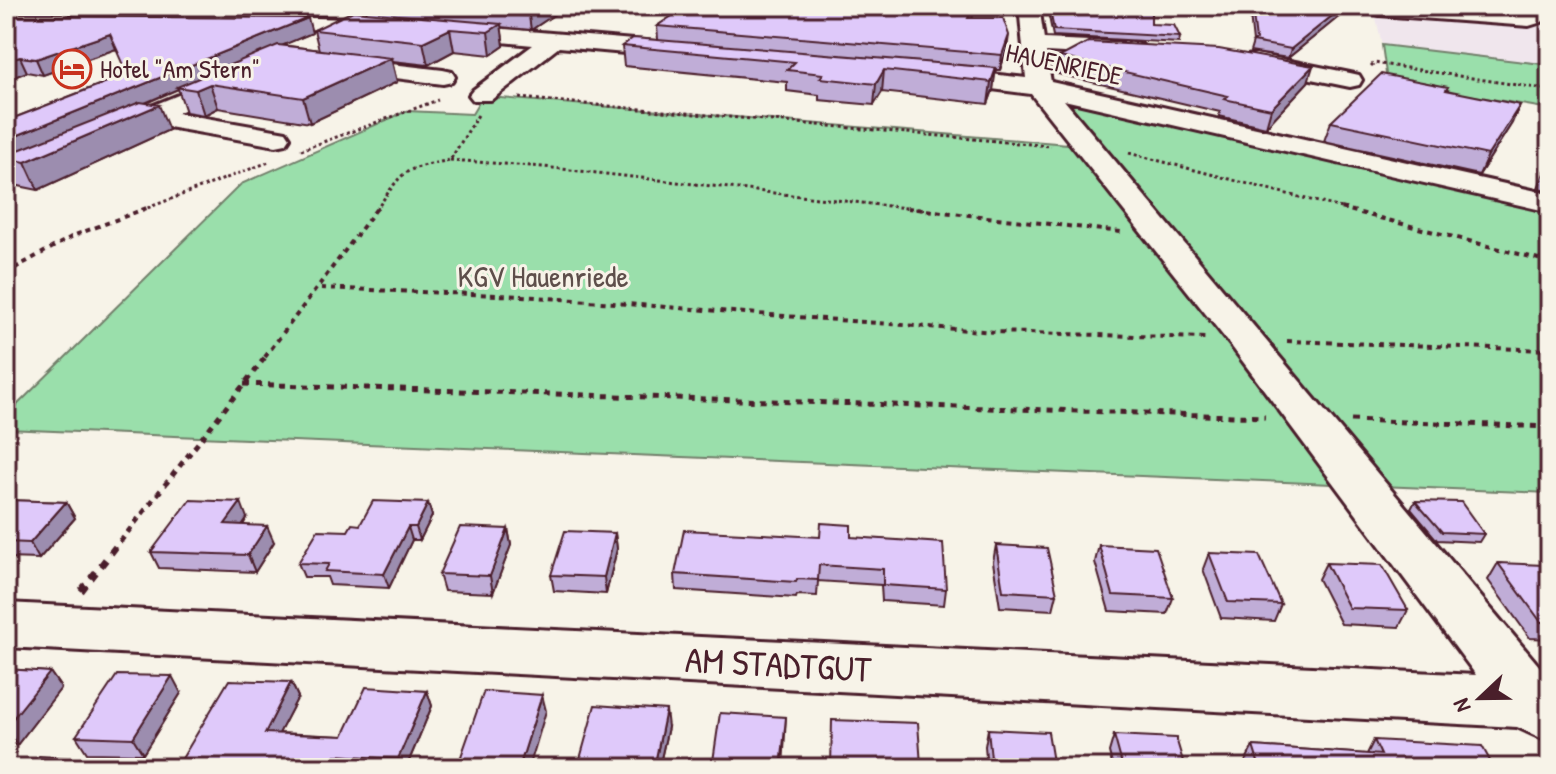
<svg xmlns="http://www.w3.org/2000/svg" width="1556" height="774" font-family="'Patrick Hand',sans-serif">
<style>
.built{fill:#f0e6ed}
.green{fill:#9adfab;stroke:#727f6b;stroke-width:2}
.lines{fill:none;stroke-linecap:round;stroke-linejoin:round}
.minor-casing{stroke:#4a1f2b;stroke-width:6}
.path-far3{stroke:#4a1f2b;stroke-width:3;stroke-dasharray:3 3;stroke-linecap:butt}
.path-far2{stroke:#4a1f2b;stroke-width:4;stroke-dasharray:5 5;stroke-linecap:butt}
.path-far1{stroke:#4a1f2b;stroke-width:5;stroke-dasharray:6 6;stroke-linecap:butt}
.path{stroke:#4a1f2b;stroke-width:7;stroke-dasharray:8 8;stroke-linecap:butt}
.minor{fill:#f7f3e8;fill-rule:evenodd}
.wall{fill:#c0add7;stroke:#4a1f2b;stroke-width:2}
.shaded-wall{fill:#9c8daf;stroke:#4a1f2b;stroke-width:2}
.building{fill:#dfc9fa;stroke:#4a1f2b;stroke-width:2}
.labels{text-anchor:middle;stroke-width:6;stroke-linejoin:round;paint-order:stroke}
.far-street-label{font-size:26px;fill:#4a1f2b;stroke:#f7f3e8}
.far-poi-label{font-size:26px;fill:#4a1f2b;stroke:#f7f3e8;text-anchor:start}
.park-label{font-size:30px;fill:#5e4f4b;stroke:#f7f3e8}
.near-street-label{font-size:36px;fill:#4a1f2b;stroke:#f7f3e8}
</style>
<rect width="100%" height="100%" fill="#f7f3e8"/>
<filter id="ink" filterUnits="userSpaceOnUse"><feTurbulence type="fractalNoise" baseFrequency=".0125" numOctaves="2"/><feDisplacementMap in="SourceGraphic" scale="16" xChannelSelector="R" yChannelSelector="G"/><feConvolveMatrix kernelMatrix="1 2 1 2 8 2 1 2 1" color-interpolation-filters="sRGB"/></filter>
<g filter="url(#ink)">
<path class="built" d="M1250 6H1550V65L1382 45 1376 18Z"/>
<path class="green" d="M1382 45 1550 65V109L1387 81Z
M488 97 1093 146 1053 99 1550 213V493L6 429V416L241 184 407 111 472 114 481 99Z"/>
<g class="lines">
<g class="minor-casing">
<path id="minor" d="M103 6H134L131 10 6 52V38Z
M1019 6H1039L1044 39 1134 43 1142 45 1145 50 1142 55 1134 57 1046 52 1051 82 1550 194V212L1064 100 1550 679V736L1543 739 1517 727 6 647V603L1476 675 1232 347 1031 94 937 82 928 80 925 75 928 70 937 68 1026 78Z
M1369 6H1424L1520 13 1515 6H1536L1546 18 1542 22 1529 26 1380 15 1373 13Z
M251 16 385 20 396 26 385 32 243 27 240 22Z
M447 24 680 44 688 46 691 51 688 56 680 58 559 47 491 100H473L469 95 473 90 533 45 439 36 436 31 439 26Z
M1256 54 1350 73 1359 75 1362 80 1359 85 1350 87 1248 66 1244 61 1248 56Z
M340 58 443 70 452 72 455 77 452 82 443 84 332 70 328 65 332 60Z
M235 72 244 74 247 79 244 84 177 113 286 132 290 138 286 144 276 146 151 124 6 185V165Z"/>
</g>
<path class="path-far3" d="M1371 66 1374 63 1550 90
M519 98 1051 146
M301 150 438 100
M1129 153 1349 210
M450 160 544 167 924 210
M142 210 269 162
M376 210C405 169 400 170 450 160L478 115"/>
<path class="path-far2" d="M907 208 1121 232
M1341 208 1550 262
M6 273 75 235 147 208
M321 288 522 296 995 332 1205 338
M1287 341 1550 350
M265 357 377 208"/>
<path class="path-far1" d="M244 384 1265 417
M1351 420 1550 427
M120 542 267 355"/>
<path class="path" d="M81 591 121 540"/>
<use href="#minor" class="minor"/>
</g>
<path class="wall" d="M6 6H181L161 13H6Z
M365 6H567L531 30 501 27 504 46 491 55 454 51 428 65 392 61 397 82 310 123 218 108 204 115 186 112 178 89 146 103 169 130 38 190 14 185 6 169V121L127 74 116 49 43 75 27 72 6 80V16L312 33 282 45 319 50 314 30 367 13Z
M638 6H977L972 18 1007 49 1000 70H995L993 90 988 104 882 92 874 105 819 100V95L787 91V82L624 66 622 46 658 40 657 26 677 13 638 9Z
M1049 6 1151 24 1180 37 1179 43 1053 36 1048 12Z
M1249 6H1334L1343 7 1341 15 1288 58 1250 52 1253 42Z
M1060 57 1308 82 1266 127 1219 116 1220 112 1058 74Z
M1447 90 1512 123 1479 175 1324 141 1331 122Z
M1550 158V191L1538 188Z
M6 500 66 502 75 518 39 559 6 558Z
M1415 501 1484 534 1479 542 1437 540 1411 509Z
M428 503 432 516 420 540H412L389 588 330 585 327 577H304L298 563 360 525Z
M247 518 243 525 274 542 255 572 159 568 151 552Z
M508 529 511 545 493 593 444 591 439 574Z
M615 533 617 549 606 594 554 591 551 575Z
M820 537H851L946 589 944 605 882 601 881 585 818 581 817 596 797 595 796 598 676 590 675 574Z
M996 545 1057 594 1053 610 1000 607 993 562Z
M1099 545 1173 598 1167 614 1109 611 1095 562Z
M1209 553 1281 604 1274 621 1221 618 1203 569Z
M1326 563 1408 610 1399 627 1341 624 1318 579Z
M1498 563 1550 572V639L1530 638 1488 580Z
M6 669 50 672 61 688 17 745 6 744Z
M291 682 298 697 279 733 343 736 427 691 432 706 406 768H178L177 767Z
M181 693 143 754 87 753 76 736Z
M668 727 659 768H579L578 766Z
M988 729 1054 768H987L985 746Z
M1114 735 1185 768H1113L1109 752Z
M1374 740 1494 768H1247L1245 762 1253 746 1367 754Z"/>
<path class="shaded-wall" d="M158 6H181L161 13Z
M545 6H567L531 30 529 16Z
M973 6H977L966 31 968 18Z
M1343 7 1341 15 1288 58 1291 49Z
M308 18 312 33 182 88 177 87 178 89 12 159 6 158V140Z
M501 24 504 46 491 55 488 32Z
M450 29 454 51 428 65 423 42Z
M110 34 116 49 43 75 36 59Z
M1009 35 1007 49 1000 70 1002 55Z
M20 57 27 72 6 80V61Z
M391 58 397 82 310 123 303 98Z
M1313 66 1308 82 1266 127 1271 109Z
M996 68 993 90 988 104 991 82Z
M884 70 882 92 874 105 876 84Z
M210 84 218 108 204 115 196 90Z
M159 105 169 130 38 190 25 162Z
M1520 105 1512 123 1479 175 1488 155Z
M66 502 75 518 39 559 30 543Z
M241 502 247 518 232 540 225 524Z
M428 503 432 516 420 540 416 527Z
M267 526 274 542 255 572 248 555Z
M408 527 412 540 389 588 384 574Z
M508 529 511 545 493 593 490 576Z
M615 533 617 549 606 594 604 577Z
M50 672 61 688 17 745 6 727Z
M172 676 181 693 143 754 133 738Z
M291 682 298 697 272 747 265 733Z
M427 691 432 706 406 768H402L398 759Z
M542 695 546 711 529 768H519Z
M666 710 668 727 659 768H654Z
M786 717 783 768H781Z
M335 755 341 768H329Z
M70 758 76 766 75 768H63Z"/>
<path class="building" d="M412 6H545L529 16Z
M687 6H973L968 18H1003L1009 35 1002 55 657 26Z
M1049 6 1151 12V24L1174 25 1180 37 1054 30Z
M1252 6H1334L1343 7 1291 49 1253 42 1256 40Z
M353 11 501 24 488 32 450 29 423 42 314 30Z
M6 16 308 18 6 140V121L128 74 110 34 36 59 20 57 6 61Z
M633 38 996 68 991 82 884 70 876 84 820 78 823 74 787 70 795 62 622 46Z
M1088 42 1219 49 1313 66 1271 109 1224 99 1228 96 1060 57Z
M278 45 391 58 303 98 210 84 196 90 177 87Z
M1381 74 1448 87 1446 90 1520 105 1488 155 1331 122Z
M140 102 159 105 25 162 6 158V155Z
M6 500 66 502 30 543 6 542Z
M190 500 241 502 225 524 267 526 248 555 151 552Z
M373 501 428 503 416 527H408L384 574 325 571 329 564 298 563 318 530 348 531 352 524 360 525Z
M1415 501 1461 502 1484 534 1442 532Z
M821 523 851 525V537L943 543 946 589 883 585V569L819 565 818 580 797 579 796 582 675 574 684 530 820 537Z
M460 527 508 529 490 576 439 574Z
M565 531 615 533 604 577 551 575Z
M996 545 1047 548 1057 594 1003 591Z
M1099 545 1156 548 1173 598 1113 595Z
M1209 553 1259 555 1281 604 1228 602Z
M1326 563 1382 565 1408 610 1349 608Z
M1498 563 1544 565 1550 572V622H1541Z
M6 669 50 672 6 727Z
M117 675 172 676 133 738 76 736Z
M229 680 291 682 265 733 343 736 366 687 427 691 398 759 335 755 329 768 177 767Z
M484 691 542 695 519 768H457Z
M595 705 666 710 654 768H616L578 766Z
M720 713 786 717 781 768H712Z
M832 720 918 723 921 765 936 766V768H831Z
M988 729 1048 732 1054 768H992Z
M1114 735 1176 738 1185 768H1123Z
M1374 740 1482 746 1494 768H1260L1253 746 1381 755Z
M39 756 70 758 63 768H30Z"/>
</g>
<defs>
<g id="hotel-ring" transform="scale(2)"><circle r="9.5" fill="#f7f3e8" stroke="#c8321e" stroke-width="1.5"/><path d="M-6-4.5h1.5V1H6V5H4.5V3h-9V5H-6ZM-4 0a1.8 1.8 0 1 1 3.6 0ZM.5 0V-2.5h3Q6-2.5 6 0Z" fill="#c8321e"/></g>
</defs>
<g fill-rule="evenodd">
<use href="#hotel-ring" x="72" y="69"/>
</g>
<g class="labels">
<g class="far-street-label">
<text transform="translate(1064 64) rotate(12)" y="9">HAUENRIEDE</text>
</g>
<g class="far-poi-label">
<text x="100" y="78">Hotel "Am Stern"</text>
</g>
<g class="park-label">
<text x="543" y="287">KGV Hauenriede</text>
</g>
<g class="near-street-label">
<text transform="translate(778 664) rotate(3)" y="13">AM STADTGUT</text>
</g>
</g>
<rect width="1556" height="774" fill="none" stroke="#f7f3e8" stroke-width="32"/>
<rect x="16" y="16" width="1524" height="742" fill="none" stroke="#4a1f2b" stroke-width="3" filter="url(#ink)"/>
<g transform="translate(1480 698) rotate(248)" stroke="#f7f3e8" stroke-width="6" paint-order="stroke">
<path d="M0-6L14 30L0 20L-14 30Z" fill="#4a1f2b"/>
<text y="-12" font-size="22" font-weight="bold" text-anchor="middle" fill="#4a1f2b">N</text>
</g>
</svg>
